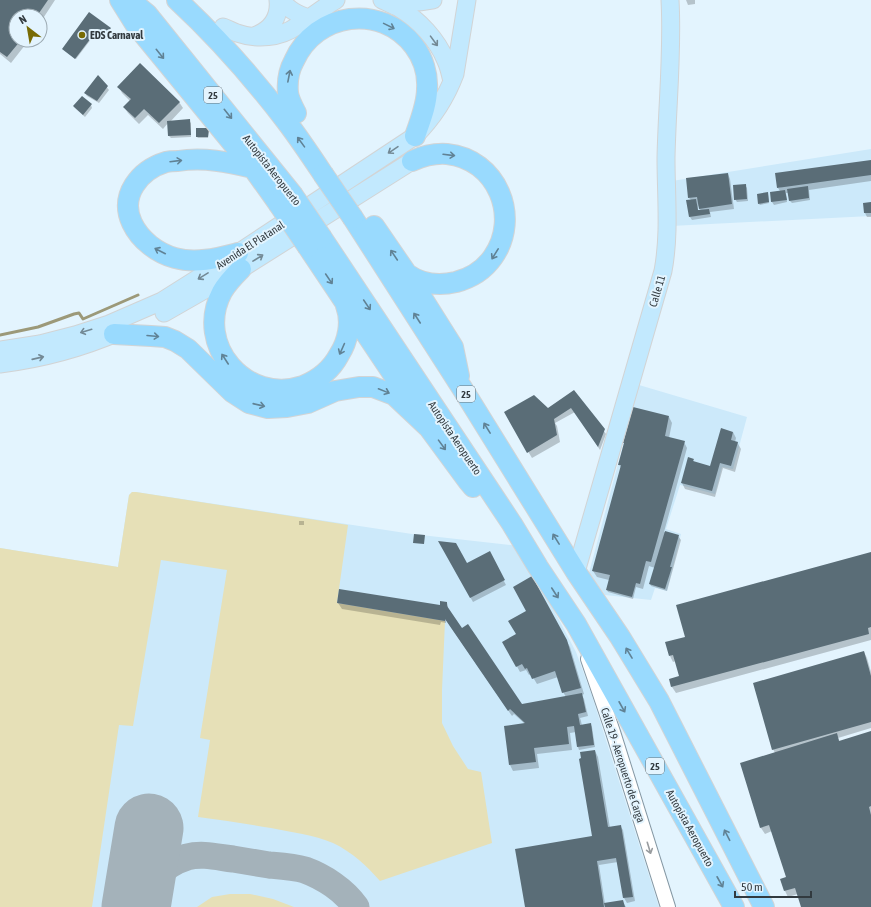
<svg xmlns="http://www.w3.org/2000/svg" width="871" height="907" font-family="'Asap Condensed',sans-serif">
<style>
.built{fill:#cce9fa}
.green{fill:#e6e0b7}
.shadow{fill:#0003;fill-rule:evenodd}
.lines{fill:none;stroke-linecap:round;stroke-linejoin:round}
.stream{stroke:#9c9979;stroke-width:3}
.taxiway{stroke:#a4b2ba;stroke-width:27}
.runway{stroke:#a4b2ba;stroke-width:69}
.building{fill:#5a6d77}
.minor-casing{stroke:#8598a4;stroke-width:16}
.major-casing{stroke:#d2d4d5;stroke-width:19}
.highway-casing{stroke:#d2d4d5;stroke-width:22}
.minor{stroke:#fff;stroke-width:14}
.major{stroke:#c2e9fe;stroke-width:17}
.highway{stroke:#99dafe;stroke-width:20}
.highway-bridge-casing{stroke:#d2d4d5;stroke-width:22;stroke-linecap:butt}
.highway-bridge{stroke:#99dafe;stroke-width:20}
.oneway{stroke:#608295}
.oneway2{stroke:#738995}
.oneway3{stroke:#989c9f}
.poi-dot{fill:#786b04;stroke:#e3f4fe;stroke-width:1.5}
.labels{text-anchor:middle;stroke-width:4;stroke-linejoin:round;paint-order:stroke}
.shield{fill:#e3f4fe;stroke:#677278;stroke-width:1}
.shield-label{font-size:10px;font-weight:bold;fill:#323a3f}
.poi-label{font-size:11px;font-weight:bold;fill:#323a3f;stroke:#e3f4fe;text-anchor:start}
.street-label{font-size:11px;fill:#323a3f;stroke:#e3f4fe}
</style>
<rect width="100%" height="100%" fill="#e3f4fe"/>
<path class="built" d="M871 149V216L671 226 672 181Z
M639 385 747 417 733 469 722 467 715 494 680 485 666 529 681 534 667 591 655 588 651 600 605 595 589 573Z
M132 492H136L412 534 520 546 576 652 591 693 659 907H0V548L118 567 129 495Z"/>
<path class="green" d="M132 492H136L348 525 337 603 445 621 442 690V723L453 746 468 769 481 772 492 843 380 881C367 866 352 852 333 843 314 835 291 832 271 828 247 824 223 820 198 817L210 740 200 738 227 570 161 560 133 726 119 725 92 907H0V548L118 567 129 495Z
M230 894H250L273 899 294 907H197L212 897Z"/>
<path class="shadow" d="M0 0H55L40 23V16H16V40H29L11 63 0 54Z
M686 0H695V4L688 5Z
M90 14 110 30 103 40 95 34 76 59 63 49Z
M98 77 109 90 99 103 87 96 85 93Z
M119 87 179 102 183 108 170 122 189 121 191 123V137L171 138 169 136 168 123 163 129 148 115 139 124 128 113 124 107 130 101 122 93Z
M91 105 92 108 85 117 76 109 74 107Z
M209 130 208 138H198L197 137Z
M871 161V181L809 190 810 200 792 203 790 201 789 193H786L787 202 774 205 772 202 771 193 780 191 778 188Z
M728 174 730 179 734 209 710 212 711 217 692 220 690 217 688 201 691 200 689 198ZM698 205 701 211H698Z
M745 185 747 188 748 201 737 202 735 199Z
M768 194 769 203 760 205 759 204Z
M871 203V217H867L865 213Z
M574 391 606 434 600 450 575 412 555 423 557 426 560 442 532 458 505 413 547 409Z
M669 417 672 423 669 438 684 442 687 448 664 532 678 536 681 540 667 591 651 586 650 584 655 568 649 566 643 589 636 587 633 599 608 592 607 590 609 580 597 577 593 571 622 468 619 465Z
M733 432 736 438 735 442H737L741 449 735 472 723 468 715 497 685 489 682 483 693 460 695 463 711 467Z
M299 521H304V525H299Z
M489 553 506 585 473 602 455 570Z
M871 553V640L676 693 672 687 670 680 680 677 676 661 673 662 670 656 686 637Z
M532 578 570 647 584 694 582 695 584 699 588 716 580 718 581 721 582 726 591 725 592 727 595 747 579 750 578 747 576 732 570 733 572 750 537 754 539 768 513 771 510 765 525 724 514 714 512 716 446 620V623L441 622 440 625 342 609 338 603 440 606 447 603 448 606V609L462 629 522 705 566 697 563 692 558 677 537 684 531 674 529 675 526 670 520 672 504 642 517 635 527 612Z
M864 652 867 658 871 672V728L838 738 840 742 871 732V907H802L798 894 788 897 785 891 781 880 787 878 772 831 765 834 761 828 741 764 775 753 773 749Z
M595 751 598 757 610 828 620 826 623 830 635 901 627 903 624 898 618 862 599 865 605 904 622 901 626 907H526L593 837Z"/>
<g class="lines">
<path class="stream" d="M0 335 38 327 74 314 79 313 83 319 138 295"/>
<path class="taxiway" d="M138 907C144 884 164 864 187 857 202 853 217 857 233 859 245 861 257 863 269 865 280 866 294 867 305 870 324 877 344 890 356 907"/>
<path class="runway" d="M136 907 149 828"/>
</g>
<path class="building" d="M0 0H48L37 16H16V40H21L7 57 0 52Z
M89 12 111 28 102 40 94 34 75 59 62 49Z
M140 63 180 102 159 123 144 109 135 118 123 107 131 99 117 87Z
M98 75 108 86 97 101 84 93Z
M82 96 92 104 83 115 73 106Z
M190 119 191 135 168 136 167 121Z
M196 128H209L208 137H196Z
M871 160V175L777 188 775 173Z
M728 173 732 204 699 209 697 197 688 198 686 178Z
M746 184 747 199 734 200 733 185Z
M808 186 809 198 789 201 787 189Z
M785 190 787 200 771 202 770 192Z
M768 192 769 202 758 204 757 194Z
M696 199 698 210 709 209 710 214 689 217 686 200Z
M871 202V213H864L863 203Z
M574 390 605 429 598 447 571 408 554 419 557 435 527 453 504 412 534 395 548 408Z
M633 407 669 416 665 436 685 441 651 562 646 561 640 584 636 583 632 597 606 590 610 575 592 571 621 465H618L624 443H623Z
M721 428 733 432 731 440 738 442 731 466 720 463 712 491 681 483 688 457 694 459 693 461 710 466Z
M665 531 679 535 670 567H672L665 589 649 584Z
M414 534 425 535 424 544 413 543Z
M438 541 456 543 467 563 490 551 505 580 470 598Z
M871 552V627L868 628 869 634 671 687 669 679 679 676 673 655 669 656 665 642 685 637 676 605Z
M532 576 567 640 581 688 562 693 555 671 532 679 527 668 525 669 522 664 516 667 502 642 516 634 508 621 526 611 513 587Z
M339 589 440 605V601L447 602V606L462 628 468 624 522 704 582 693 586 712 578 714 580 725 591 723 594 745 577 747 574 726 567 727 569 744 534 748 536 762 509 765 504 726 525 723 510 709 508 711 445 619V621L337 603Z
M864 651 871 676V722L772 750 753 683Z
M871 731V806L869 807 871 815V907H801L795 888 784 891 780 879 786 877 769 825 760 828 740 763 837 733 839 741Z
M595 750 608 827 621 825 633 897 623 898 616 858 597 861 604 907H525L515 849 592 836 579 759 581 758 580 752Z
M623 900 625 907H605L604 903Z"/>
<g class="lines">
<g class="minor-casing">
<path id="minor" d="M588 659 613 732 668 907"/>
</g>
<g class="major-casing">
<path id="major" d="M281 0C289 10 297 14 309 18
M382 0C388 3 394 5 399 8 419 20 437 39 446 61 449 67 450 74 452 81
M389 1C404 3 418 3 433 0
M223 27C228 29 232 31 237 33 257 40 280 38 297 26 311 18 322 8 336 0
M254 36C271 30 280 18 278 0
M164 313 241 269 412 161
M0 350 40 344 75 335 109 324 162 301 238 253 415 136C433 118 446 98 455 74L467 0
M0 364C41 359 82 348 121 331
M576 572 663 271C670 234 666 196 666 158 667 106 673 53 670 0"/>
</g>
<g class="highway-casing">
<path id="highway" d="M120 0 135 24 253 168 278 203
M130 0 147 14 292 194
M177 0C217 37 253 78 286 121 299 138 311 156 323 174
M296 113C293 107 289 100 288 93 287 82 289 70 294 61 316 12 381 3 414 46 423 58 428 74 427 89 427 105 420 121 415 136
M353 218 462 388 576 572 620 637 659 701 764 907
M374 226 407 274 453 347 459 376
M322 238 512 524 538 567 576 624 734 907
M308 247 429 428 468 481 473 487
M238 253C218 258 196 264 175 258 157 253 140 240 132 223 119 195 140 170 166 162 170 161 174 161 178 161 204 157 228 162 253 168
M241 269C234 276 227 283 222 292 194 345 246 405 303 386 318 380 331 370 339 355 348 341 352 322 346 306
M407 274C421 284 439 286 456 282 471 278 484 270 493 257 521 217 497 159 447 154 434 153 423 156 412 161
M114 334 151 336 165 337 175 341 188 349 232 392 249 403 268 408 287 407 308 403 335 391 359 387H373L394 395 429 428"/>
</g>
<use href="#minor" class="minor"/>
<use href="#major" class="major"/>
<use href="#highway" class="highway"/>
<g class="highway-bridge-casing">
<path id="highway-bridge" d="M323 174 353 218
M292 194 322 238
M278 203 308 247"/>
</g>
<use href="#highway-bridge" class="highway-bridge"/>
</g>
<defs><path id="oneway-shaft" d="M-6 0H5M1.5-3L5.5 0L1.5 3" fill="none" stroke-width="1.6" stroke-linecap="round" stroke-linejoin="round"/></defs>
<g class="oneway">
<use href="#oneway-shaft" transform="translate(389 26) rotate(26)"/>
<use href="#oneway-shaft" transform="translate(160 54) rotate(51)"/>
<use href="#oneway-shaft" transform="translate(289 76) rotate(-79)"/>
<use href="#oneway-shaft" transform="translate(228 114) rotate(51)"/>
<use href="#oneway-shaft" transform="translate(301 142) rotate(-126)"/>
<use href="#oneway-shaft" transform="translate(449 155) rotate(7)"/>
<use href="#oneway-shaft" transform="translate(176 161) rotate(-7)"/>
<use href="#oneway-shaft" transform="translate(160 251) rotate(-153)"/>
<use href="#oneway-shaft" transform="translate(495 254) rotate(122)"/>
<use href="#oneway-shaft" transform="translate(394 255) rotate(-124)"/>
<use href="#oneway-shaft" transform="translate(329 279) rotate(56)"/>
<use href="#oneway-shaft" transform="translate(367 305) rotate(56)"/>
<use href="#oneway-shaft" transform="translate(417 318) rotate(-123)"/>
<use href="#oneway-shaft" transform="translate(153 336) rotate(5)"/>
<use href="#oneway-shaft" transform="translate(342 349) rotate(114)"/>
<use href="#oneway-shaft" transform="translate(225 359) rotate(-123)"/>
<use href="#oneway-shaft" transform="translate(384 391) rotate(22)"/>
<use href="#oneway-shaft" transform="translate(259 405) rotate(13)"/>
<use href="#oneway-shaft" transform="translate(487 428) rotate(-122)"/>
<use href="#oneway-shaft" transform="translate(442 445) rotate(54)"/>
<use href="#oneway-shaft" transform="translate(556 539) rotate(-122)"/>
<use href="#oneway-shaft" transform="translate(555 593) rotate(57)"/>
<use href="#oneway-shaft" transform="translate(629 653) rotate(-121)"/>
<use href="#oneway-shaft" transform="translate(622 707) rotate(61)"/>
<use href="#oneway-shaft" transform="translate(727 835) rotate(-117)"/>
<use href="#oneway-shaft" transform="translate(720 882) rotate(61)"/>
</g>
<g class="oneway2">
<use href="#oneway-shaft" transform="translate(434 41) rotate(54)"/>
<use href="#oneway-shaft" transform="translate(393 150) rotate(146)"/>
<use href="#oneway-shaft" transform="translate(258 258) rotate(-32)"/>
<use href="#oneway-shaft" transform="translate(203 276) rotate(148)"/>
<use href="#oneway-shaft" transform="translate(86 331) rotate(163)"/>
<use href="#oneway-shaft" transform="translate(38 358) rotate(-13)"/>
</g>
<use class="oneway3" href="#oneway-shaft" transform="translate(649 848) rotate(73)"/>
<circle class="poi-dot" cx="82" cy="35" r="4"/>
<g class="labels">
<g class="shield">
<rect x="204" y="87" width="18" height="16" rx="3"/>
<rect x="457" y="386" width="18" height="16" rx="3"/>
<rect x="646" y="758" width="18" height="16" rx="3"/>
</g>
<g class="shield-label">
<text x="213" y="99">25</text>
<text x="466" y="398">25</text>
<text x="655" y="770">25</text>
</g>
<g class="poi-label">
<text x="90" y="39">EDS Carnaval</text>
</g>
<g class="street-label">
<text transform="translate(272 170) rotate(52)" y="4">Autopista Aeropuerto</text>
<text transform="translate(250 245) rotate(-33)" y="4">Avenida El Platanal</text>
<text transform="translate(657 291) rotate(-74)" y="4">Calle 11</text>
<text transform="translate(455 438) rotate(56)" y="4">Autopista Aeropuerto</text>
<text transform="translate(623 765) rotate(72)" y="4">Calle 19 - Aeropuerto de Carga</text>
<text transform="translate(690 828) rotate(61)" y="4">Autopista Aeropuerto</text>
</g>
</g>
<g transform="translate(28 28) rotate(329)"><circle r="19" fill="#e3f4fe" stroke="#9caab2"/>
<path d="M0-3L7 15L0 10L-7 15Z" fill="#786b04"/>
<text y="-6" font-size="11" font-weight="bold" text-anchor="middle" fill="#323a3f">N</text>
</g>
<path d="M735 891v6h76v-6" fill="none" stroke="#323a3f" stroke-width="2"/>
<text x="741" y="891" font-size="12" fill="#323a3f" stroke="#e3f4fe" stroke-width="3" paint-order="stroke">50 m</text>
</svg>
